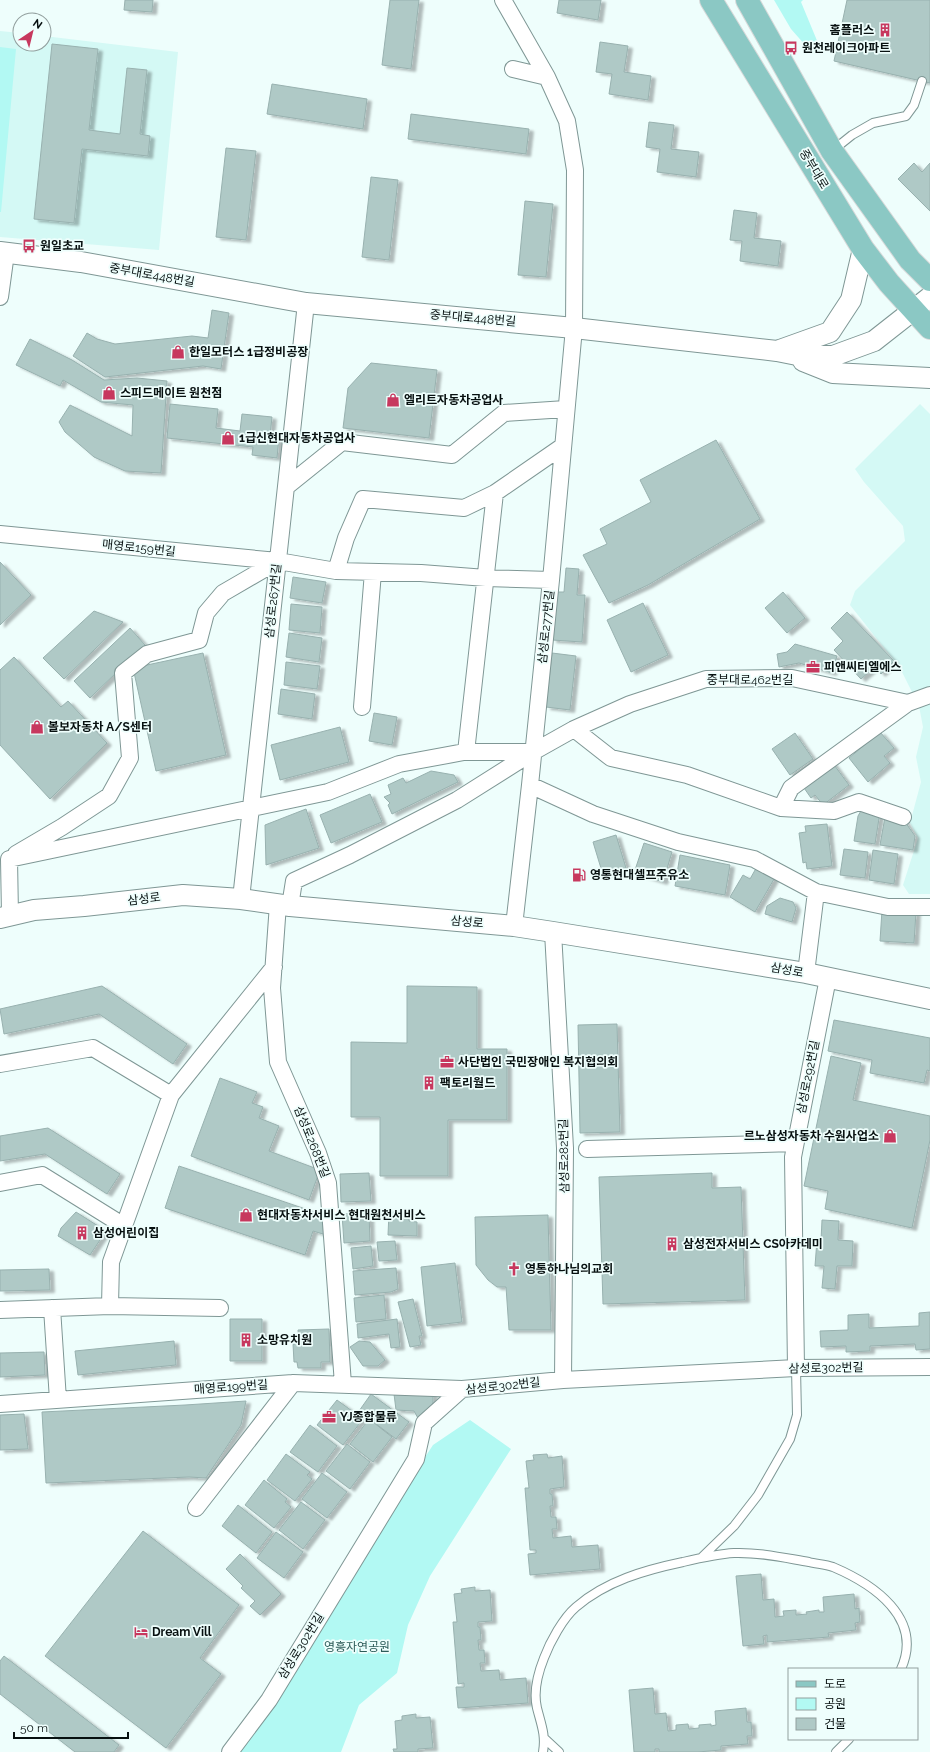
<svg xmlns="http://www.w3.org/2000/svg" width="930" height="1752" font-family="Raleway,'Noto Sans KR',sans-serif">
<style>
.built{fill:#d4f9f5}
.green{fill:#b2f9f3}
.building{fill:#afc9c6;stroke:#98b1af;filter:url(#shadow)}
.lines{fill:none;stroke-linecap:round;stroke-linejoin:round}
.service-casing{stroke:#7f9795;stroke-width:10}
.minor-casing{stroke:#7f9795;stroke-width:18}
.tertiary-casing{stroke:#7f9795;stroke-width:22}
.primary-casing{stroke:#d7d9d9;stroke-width:24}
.service{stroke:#fff;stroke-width:8}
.minor{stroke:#fff;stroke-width:16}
.tertiary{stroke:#fff;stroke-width:20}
.primary{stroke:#8bc8c4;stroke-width:22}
.labels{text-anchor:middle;stroke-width:3.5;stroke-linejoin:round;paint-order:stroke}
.poi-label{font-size:12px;font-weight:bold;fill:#071010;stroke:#eefefc;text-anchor:start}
.street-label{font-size:12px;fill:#071010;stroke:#eefefc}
.park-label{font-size:12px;fill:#2c5c59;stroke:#eefefc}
</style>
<defs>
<filter id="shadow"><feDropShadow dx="4.5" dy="2.5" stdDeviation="1" flood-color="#0004"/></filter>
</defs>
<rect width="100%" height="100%" fill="#eefefc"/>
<path class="built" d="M0 31 20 33V44H44V36L178 52 159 250 0 237Z
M920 404 930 414V894H909L903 885 918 838 910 823 921 782 916 757 923 727 919 706 900 668 850 605 855 591 905 541 903 526 864 482 855 469Z"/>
<path class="green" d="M774 0H803L801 2 818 43 813 54 791 29Z
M0 47 16 49 1 212H0Z
M470 1420 511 1449 430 1576 408 1625 397 1673 359 1705 341 1752H237L361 1555 433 1445Z"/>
<path class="building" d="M125 0H153L152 12 124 10Z
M390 0H419L411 69 382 65Z
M559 0H601L598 20 557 13Z
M847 0H930V83L834 61Z
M600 42 628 46 624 72 651 76 648 100 609 94 612 74 596 72Z
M52 44 98 49 89 130 120 134 127 68 147 70 140 134 150 136 148 156 82 149 74 223 34 219Z
M272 84 367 99 363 129 267 114Z
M411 114 529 129 526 154 408 139Z
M649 122 674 125 671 149 699 152 696 177 657 172 660 149 646 147Z
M226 148 256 151 246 240 216 237Z
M914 163 922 172 930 163V211L898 179Z
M371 177 398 180 389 260 362 257Z
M525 201 553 204 546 277 518 275Z
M734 210 757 213 754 238 781 241 778 266 740 261 742 241 730 240Z
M212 310 229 313 221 369 203 366 105 377 73 356 87 333 97 339 115 344 192 336 208 338Z
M30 339 72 360 104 380 137 378 167 381 161 473 125 471 94 457 65 432 59 422 70 405 132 436 133 405 101 402 63 380 60 386 16 365Z
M371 363 437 370 429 438 343 428 348 388Z
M170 404 218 409 216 428 240 431 242 414 272 417 270 436 279 437 277 458 252 455 253 447 167 438Z
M716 440 760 519 648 585 609 603 583 555 607 544 600 529 651 502 640 480Z
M0 562 31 595 0 625Z
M566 568 579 569 577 595H585L582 642 552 640 556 592H564Z
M293 577 326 582 322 603 290 598Z
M783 592 805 618 787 633 765 608Z
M643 603 668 655 631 672 607 620Z
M291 604 322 607 320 633 289 630Z
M94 611 123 622 64 679 43 658Z
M847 612 894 661 881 674 875 667 861 679 834 650 843 641 831 628Z
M130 628 145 645 90 698 74 681Z
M289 633 322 638 319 662 286 657Z
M795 644 837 656 832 673 799 663 779 667 777 654 787 652Z
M203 653 226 755 156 771 133 668Z
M552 653 576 656 570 710 546 707Z
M14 657 61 707 68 701 107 743 50 799 0 745V670Z
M286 662 320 666 317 689 284 685Z
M281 689 315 694 312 719 278 714Z
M374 713 397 717 392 745 369 741Z
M340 727 349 762 280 780 271 745Z
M880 732 894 748 884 756 890 763 868 782 849 758Z
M795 733 813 759 790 775 772 749Z
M832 762 849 785 823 805 815 795 811 798 802 785Z
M431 771 454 775 458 782 392 814 388 805 390 803 384 797 391 794 388 785 403 778 406 783Z
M370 794 382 822 331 843 320 815Z
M306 809 319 848 266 865 265 825Z
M862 809 880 812 875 844 854 841 858 816Z
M885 817 903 819 915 836 913 850 880 845Z
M827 824 832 866 807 869 806 862 803 863 799 833 806 832 805 826Z
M616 835 626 868 603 875 593 842Z
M644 843 672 852 663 882 634 873Z
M844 849 868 852 865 878 840 875Z
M873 850 898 854 894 884 869 880Z
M680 855 730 865 725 895 675 886Z
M759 863 777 874 755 912 730 897 743 875 750 879Z
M780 898 793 902 796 908 792 922 765 914 767 906Z
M882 910 916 912 914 943 880 941Z
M102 986 187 1044 173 1064 99 1014 4 1034 0 1009Z
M407 986 477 987V1049H507V1120H448V1176H380V1117H351V1042L407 1043Z
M834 1020 930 1038V1071L927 1070 924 1083 870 1073 872 1060 828 1051Z
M617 1024 620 1132 580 1133 578 1025Z
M831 1056 861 1063 853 1100 930 1116V1140L912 1228 825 1209 828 1191 804 1186Z
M220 1078 257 1092 252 1103 263 1107 259 1118 279 1126 269 1151 320 1170 309 1200 191 1156Z
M48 1128 120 1174 107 1194 45 1154 0 1161V1136Z
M179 1166 329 1217 323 1234 313 1231 305 1255 165 1208Z
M369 1173 371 1201 341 1202 340 1174Z
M712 1173V1188L741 1187 745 1300 603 1304 599 1177Z
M76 1212 106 1231 90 1255 58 1236 61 1228Z
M389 1212H409V1221L417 1222V1236L388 1235Z
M369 1213 370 1241 344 1243 342 1214Z
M548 1215 551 1330H509L506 1287H497L488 1280 476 1265 475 1217Z
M822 1220 839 1221 838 1240 853 1241 852 1266H837L835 1289 822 1288 824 1266H815L817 1240 821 1241Z
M395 1241 397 1260 379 1261 377 1242Z
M371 1246 373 1266 353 1269 351 1248Z
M455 1263 462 1322 427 1326 421 1267Z
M396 1268 398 1289 391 1292 355 1295 353 1271Z
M49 1269 50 1290 0 1291V1270Z
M384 1295 386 1319 356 1322 354 1298Z
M413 1299 422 1336H419L421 1345 410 1347 398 1302Z
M930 1312V1349L916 1350 915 1344 870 1346V1351L846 1352V1346L821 1347 820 1331 848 1330V1315L869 1314V1328L919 1326V1313Z
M230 1319H262V1361H230Z
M397 1319 400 1347 391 1348 389 1334 358 1338 357 1324Z
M329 1329 330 1362H321V1368H298L297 1362H294L293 1344H299L298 1330Z
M174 1341 176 1365 78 1375 75 1351Z
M359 1341 370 1342 385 1360 378 1366H363L350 1347Z
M44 1352 45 1375 0 1377V1353Z
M433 1393V1406L419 1420 414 1411 396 1410 394 1394Z
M371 1394 409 1422 396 1439 359 1411Z
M337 1400 363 1419 343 1445 317 1425Z
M246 1401 241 1425 206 1478 189 1477 46 1483 42 1412 185 1405Z
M24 1414 28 1449 0 1450V1415Z
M369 1419 392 1437 373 1462 350 1444Z
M310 1425 337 1446 318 1472 290 1452Z
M347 1444 370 1462 350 1489 326 1471Z
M286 1454 310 1472 307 1475 312 1479 295 1501 267 1480Z
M547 1454 548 1458 562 1456 564 1487 550 1489V1494H552L553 1506H550L551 1517H556L557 1529H552L553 1538 571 1536 572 1547 598 1545 600 1569 530 1575 528 1554 536 1553V1550H530L525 1488H529L526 1461 534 1460 533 1455Z
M322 1473 347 1492 327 1518 302 1499Z
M264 1480 287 1499 285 1502 291 1507 274 1528 245 1505Z
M301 1502 325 1520 303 1549 279 1530Z
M238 1505 272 1532 256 1553 222 1526Z
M143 1531 239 1605 200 1658 221 1674 166 1748 45 1656Z
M276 1532 303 1552 284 1578 257 1558Z
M240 1554 281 1594 260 1615 250 1606 255 1601 241 1588 243 1586 226 1569Z
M761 1574 763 1600 774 1599 775 1617 784 1616 783 1611 796 1610V1615L807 1614 806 1612 819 1610V1612H824L823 1597 854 1594 855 1609 859 1608 860 1622 855 1623 856 1630 828 1633 829 1637 767 1642V1635L763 1636 764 1644 743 1646 736 1576Z
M475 1587V1591L490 1590 492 1621 478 1622V1627H480L481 1640H478L479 1650H484L485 1663H480L481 1671 499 1670 500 1680 526 1678 528 1703 458 1708 456 1687H464V1683L458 1684 453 1622H457L454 1594 462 1593 461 1589Z
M4 1656 119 1745 114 1752H75L0 1694V1661Z
M653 1688 655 1714 666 1713 668 1731 676 1730V1725L688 1724 689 1729 699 1728V1725L711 1724V1726L716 1725 715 1711 746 1708 747 1722H751L752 1736H747L748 1744 721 1746V1750L698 1752H659V1749H655V1752H634L629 1690Z
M416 1714V1718L430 1717 433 1748 418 1749V1752H394L393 1749H397L395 1721 402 1720V1716Z"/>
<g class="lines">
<g class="service-casing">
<path id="service" d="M832 151 852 135 873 123 906 116 914 105 922 81
M702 1557 734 1526 758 1495 790 1439 797 1415 796 1368
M545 1739 559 1752
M543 1752C546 1735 541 1724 537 1708 533 1691 538 1673 544 1658 550 1642 563 1618 576 1607 606 1581 645 1570 683 1562 700 1558 717 1554 734 1553 759 1552 785 1558 809 1562 816 1564 825 1564 833 1567 873 1584 924 1618 901 1669
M836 1752 849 1739"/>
</g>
<g class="minor-casing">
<path id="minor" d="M503 0 547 77
M513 69 547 77 567 121 575 170 574 328 551 580 530 785 514 926
M0 297 6 253
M286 487 342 442 452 455 504 413 566 409
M0 534 278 561 336 571 421 573 486 578 551 580
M336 571 346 538 363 499 464 508 495 493 563 446
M362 707 373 572
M574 729 611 758 687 775 781 808 791 788 908 703
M466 752 495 493
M530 785 593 814 678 842 754 859 816 892 888 907H930
M781 808 834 811 859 802 903 817
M16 854 62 827 109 796 130 758 123 673 147 654 199 640 206 613 223 593 278 561
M241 899 306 303
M278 904 272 988 278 1062 318 1153 328 1183 343 1384
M290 906 294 881 350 855 457 800 533 752 574 729 630 704 706 679 792 678 908 703 930 695
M10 915 9 859 328 792 399 764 464 752H533
M553 932 565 1148 563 1380
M806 973 816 892
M0 1064 93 1048 171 1095
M587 1149 795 1143
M0 1183 42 1175 124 1226
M110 1306 111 1262 171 1095 274 967
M52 1308 58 1400
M0 1310 110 1306 220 1308
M796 1368 793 1157 828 978
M0 1404 293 1383 462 1389
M196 1508 293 1383
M230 1752 269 1700 416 1459 424 1423 462 1389 563 1380 796 1368 930 1367"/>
</g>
<g class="tertiary-casing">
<path id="tertiary" d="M0 252 81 262 306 303 574 328 777 351 802 356H833L874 341 930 297
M777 351 830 332 851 300 863 249
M803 361 833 373 930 378
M0 918 34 910 84 906 183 895 241 899 290 906 514 926 553 932 806 973 930 999"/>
</g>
<g class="primary-casing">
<path id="primary" d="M711 0 863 249 889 283 930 328
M747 0 832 151 910 260 930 280"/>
</g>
<use href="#service" class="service"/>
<use href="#minor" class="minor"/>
<use href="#tertiary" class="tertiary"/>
<use href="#primary" class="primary"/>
</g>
<defs>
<g id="building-bare" transform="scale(1.08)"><path d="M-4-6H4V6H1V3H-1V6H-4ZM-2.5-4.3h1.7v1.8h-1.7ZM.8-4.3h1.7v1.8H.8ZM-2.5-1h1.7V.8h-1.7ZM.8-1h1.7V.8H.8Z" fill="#c7385e" stroke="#eefefc" stroke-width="2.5" paint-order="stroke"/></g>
<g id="bus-bare" transform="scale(1.08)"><path d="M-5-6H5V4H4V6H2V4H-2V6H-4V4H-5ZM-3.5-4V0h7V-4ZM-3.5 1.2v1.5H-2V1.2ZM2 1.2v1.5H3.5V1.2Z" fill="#c7385e" stroke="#eefefc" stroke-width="2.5" paint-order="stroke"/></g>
<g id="shop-bare" transform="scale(1.08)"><path d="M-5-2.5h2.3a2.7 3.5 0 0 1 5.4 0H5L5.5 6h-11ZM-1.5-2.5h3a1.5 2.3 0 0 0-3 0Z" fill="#c7385e" stroke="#eefefc" stroke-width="2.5" paint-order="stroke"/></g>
<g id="office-bare" transform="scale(1.08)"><path d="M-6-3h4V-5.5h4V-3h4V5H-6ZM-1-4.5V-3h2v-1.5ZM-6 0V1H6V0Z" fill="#c7385e" stroke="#eefefc" stroke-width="2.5" paint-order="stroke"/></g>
<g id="fuel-bare" transform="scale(1.08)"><path d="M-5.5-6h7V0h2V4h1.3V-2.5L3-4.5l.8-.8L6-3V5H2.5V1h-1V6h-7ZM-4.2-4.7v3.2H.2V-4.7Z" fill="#c7385e" stroke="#eefefc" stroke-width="2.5" paint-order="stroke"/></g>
<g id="church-bare" transform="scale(1.08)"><path d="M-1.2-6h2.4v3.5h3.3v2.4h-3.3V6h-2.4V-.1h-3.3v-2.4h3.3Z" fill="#c7385e" stroke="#eefefc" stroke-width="2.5" paint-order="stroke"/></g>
<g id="hotel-bare" transform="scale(1.08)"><path d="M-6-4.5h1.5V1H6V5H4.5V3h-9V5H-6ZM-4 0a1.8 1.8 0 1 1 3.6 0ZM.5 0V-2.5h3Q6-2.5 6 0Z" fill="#c7385e" stroke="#eefefc" stroke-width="2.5" paint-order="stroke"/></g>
</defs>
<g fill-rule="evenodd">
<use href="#building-bare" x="885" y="30"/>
<use href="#bus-bare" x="791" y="48"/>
<use href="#bus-bare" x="29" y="246"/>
<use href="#shop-bare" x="178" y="352"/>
<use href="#shop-bare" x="109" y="393"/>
<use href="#shop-bare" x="393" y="400"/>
<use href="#shop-bare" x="228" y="438"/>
<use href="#office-bare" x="813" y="667"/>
<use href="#shop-bare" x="37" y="727"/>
<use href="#fuel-bare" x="579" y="875"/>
<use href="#office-bare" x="447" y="1062"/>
<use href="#building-bare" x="429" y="1083"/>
<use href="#shop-bare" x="890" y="1136"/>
<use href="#shop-bare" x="246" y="1215"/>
<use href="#building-bare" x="82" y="1233"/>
<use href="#building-bare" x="672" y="1244"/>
<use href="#church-bare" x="514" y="1269"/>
<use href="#building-bare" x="246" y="1340"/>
<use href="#office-bare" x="329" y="1417"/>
<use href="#hotel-bare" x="141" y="1632"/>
</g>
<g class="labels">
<g class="poi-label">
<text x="874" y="34" text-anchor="end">홈플러스</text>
<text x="802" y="52">원천레이크아파트</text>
<text x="40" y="250">원일초교</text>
<text x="189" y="356">한일모터스 1급정비공장</text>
<text x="120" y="397">스피드메이트 원천점</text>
<text x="404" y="404">엘리트자동차공업사</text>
<text x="239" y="442">1급신현대자동차공업사</text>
<text x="824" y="671">피앤씨티엘에스</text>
<text x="48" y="731">볼보자동차 A/S센터</text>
<text x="590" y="879">영통현대셀프주유소</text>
<text x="458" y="1066">사단법인 국민장애인 복지협의회</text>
<text x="440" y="1087">팩토리월드</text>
<text x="879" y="1140" text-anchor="end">르노삼성자동차 수원사업소</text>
<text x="257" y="1219">현대자동차서비스 현대원천서비스</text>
<text x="93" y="1237">삼성어린이집</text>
<text x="683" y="1248">삼성전자서비스 CS아카데미</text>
<text x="525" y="1273">영통하나님의교회</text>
<text x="257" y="1344">소망유치원</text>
<text x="340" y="1421">YJ종합물류</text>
<text x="152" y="1636">Dream Vill</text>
</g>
<g class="street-label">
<text transform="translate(814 169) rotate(59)" y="4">중부대로</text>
<text transform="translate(152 275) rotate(10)" y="4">중부대로448번길</text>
<text transform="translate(473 318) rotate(5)" y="4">중부대로448번길</text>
<text transform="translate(139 548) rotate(6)" y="4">매영로159번길</text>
<text transform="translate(273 601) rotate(-84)" y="4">삼성로267번길</text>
<text transform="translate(546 627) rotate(-84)" y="4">삼성로277번길</text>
<text x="750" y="684">중부대로462번길</text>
<text transform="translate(144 899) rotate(-7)" y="4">삼성로</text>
<text transform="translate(467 922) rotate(5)" y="4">삼성로</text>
<text transform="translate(787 970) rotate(10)" y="4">삼성로</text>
<text transform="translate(808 1077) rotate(-79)" y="4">삼성로292번길</text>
<text transform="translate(312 1142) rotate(68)" y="4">삼성로268번길</text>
<text transform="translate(564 1156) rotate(-91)" y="4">삼성로282번길</text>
<text transform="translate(826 1368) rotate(-1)" y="4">삼성로302번길</text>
<text transform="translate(503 1386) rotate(-6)" y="4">삼성로302번길</text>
<text transform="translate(231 1387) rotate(-4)" y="4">매영로199번길</text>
<text transform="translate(301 1646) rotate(-58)" y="4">삼성로302번길</text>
</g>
<g class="park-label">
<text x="357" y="1651">영흥자연공원</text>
</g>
</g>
<rect x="788" y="1668" width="130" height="72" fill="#eefefc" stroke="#929f9e"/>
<rect x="796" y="1681" width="20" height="6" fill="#8bc8c4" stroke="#929f9e"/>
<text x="824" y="1688" font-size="12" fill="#071010">도로</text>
<rect x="796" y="1698" width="20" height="12" fill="#b2f9f3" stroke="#929f9e"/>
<text x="824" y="1708" font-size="12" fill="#071010">공원</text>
<rect x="796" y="1718" width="20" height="12" fill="#afc9c6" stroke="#929f9e"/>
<text x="824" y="1728" font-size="12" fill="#071010">건물</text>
<g transform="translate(32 32) rotate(35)"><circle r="19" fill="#eefefc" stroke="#929f9e"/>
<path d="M0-3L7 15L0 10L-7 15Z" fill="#c7385e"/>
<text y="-6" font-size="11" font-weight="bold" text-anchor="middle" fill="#071010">N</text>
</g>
<path d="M14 1732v6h114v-6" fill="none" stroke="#071010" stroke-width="2"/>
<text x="20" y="1732" font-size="12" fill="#071010" stroke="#eefefc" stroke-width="3" paint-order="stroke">50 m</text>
</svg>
